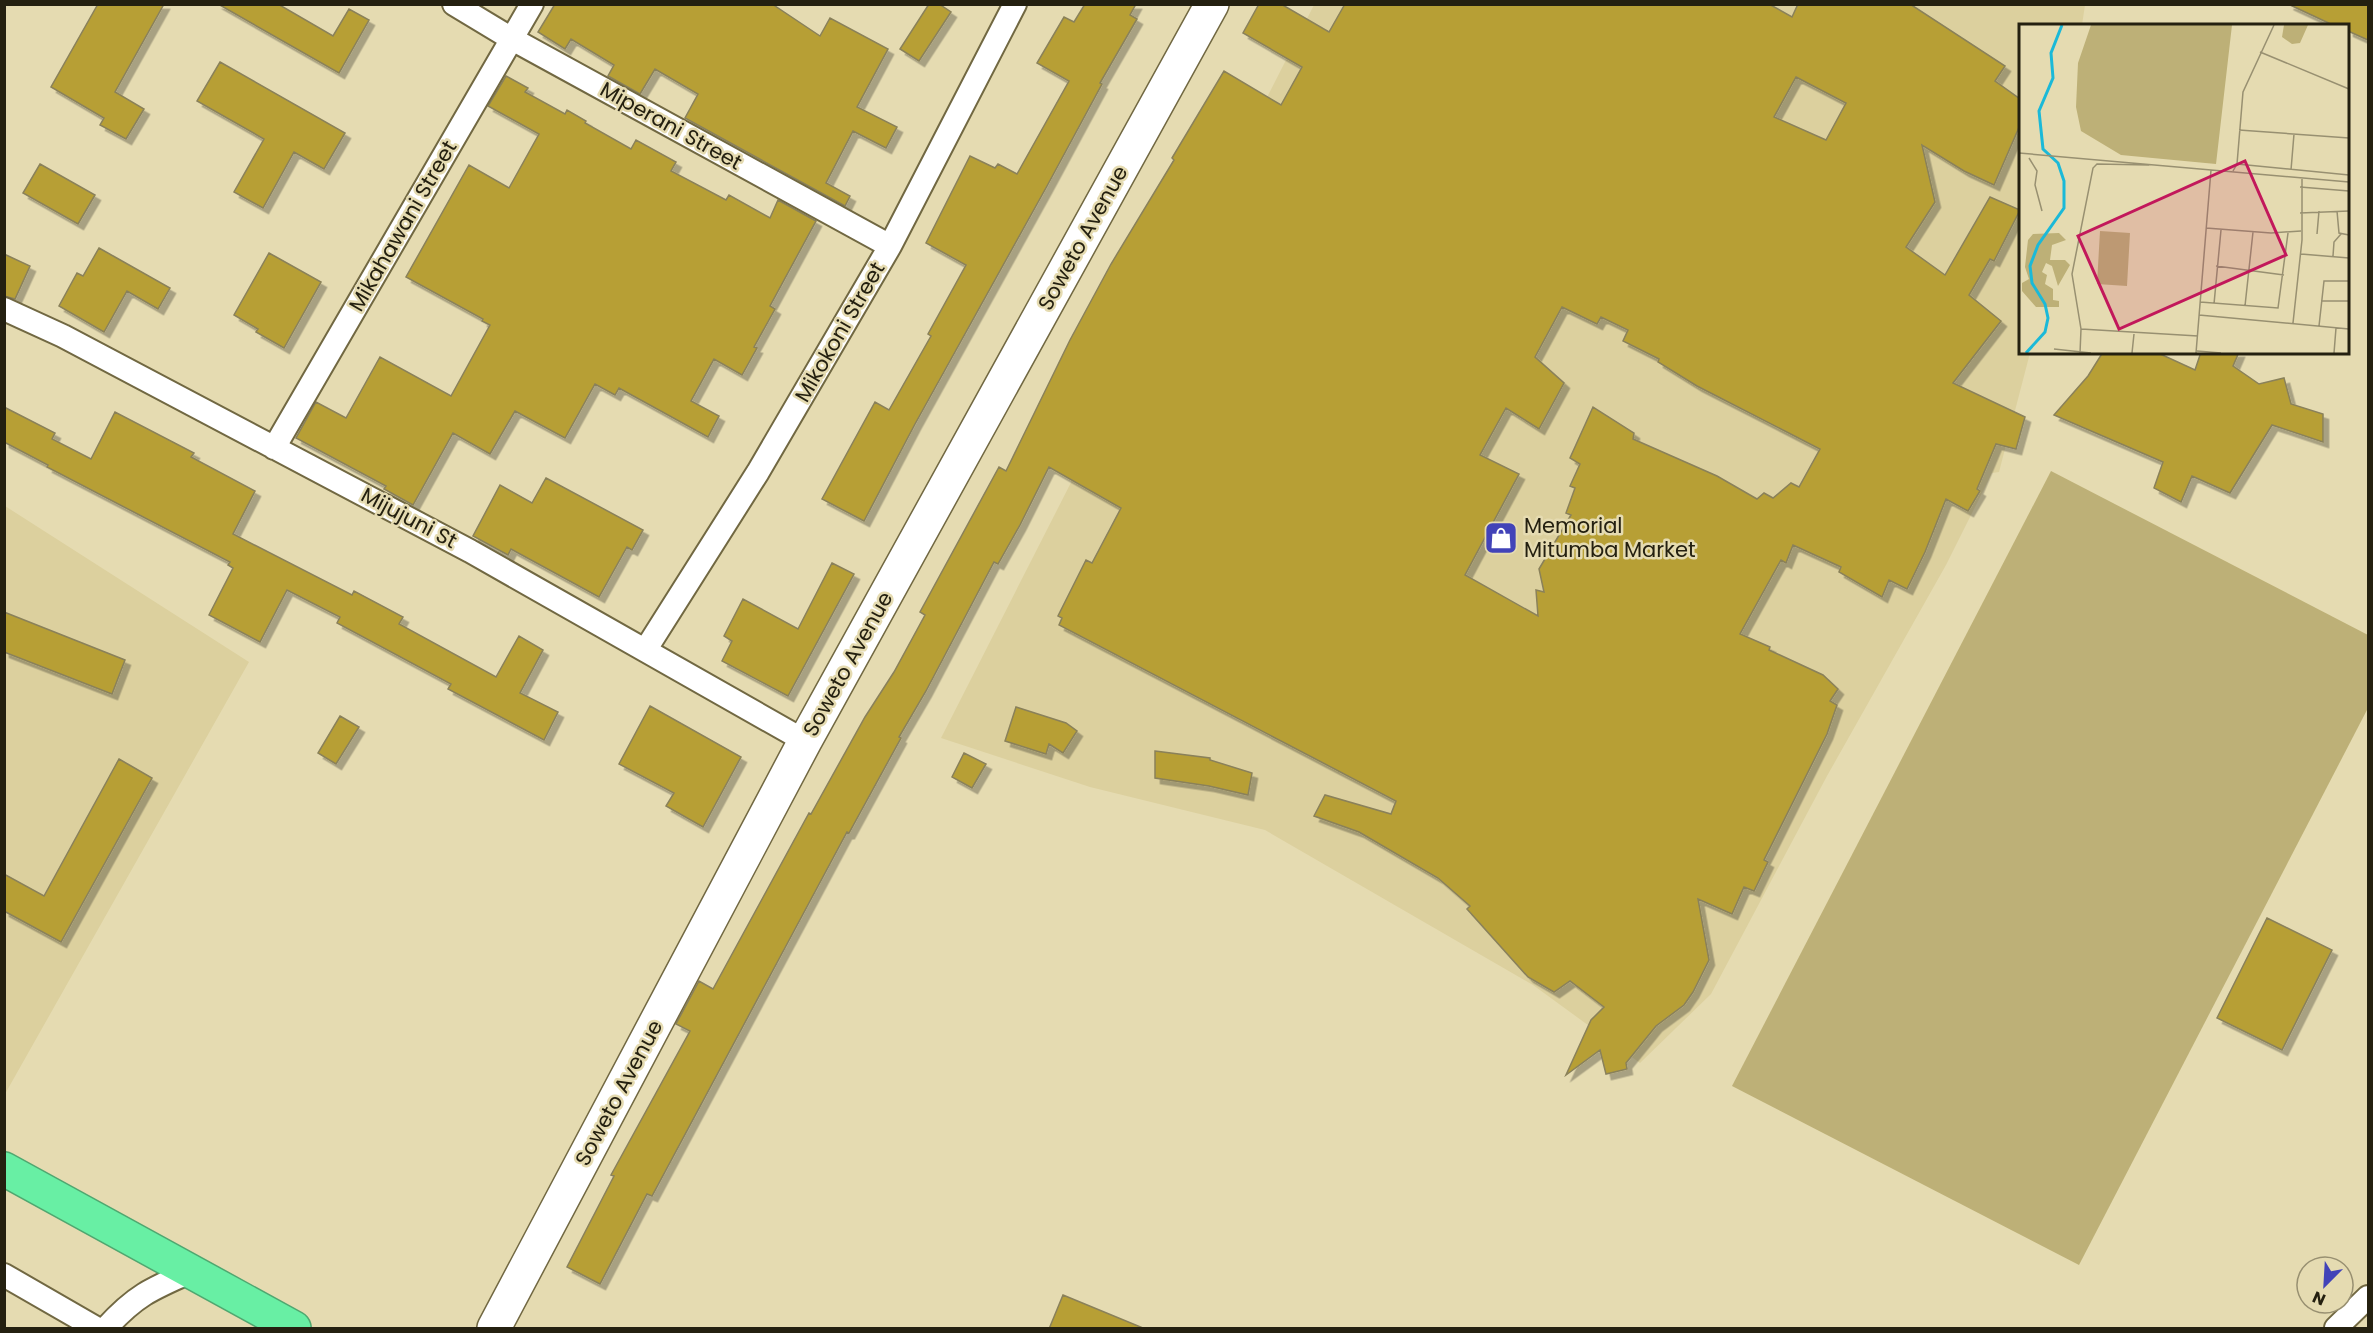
<svg xmlns="http://www.w3.org/2000/svg" width="2373" height="1333" font-family="Poppins,sans-serif">
<style>
.built{fill:#dcd09e}
.green{fill:#bdb077}
.building{fill:#b79f35;stroke:#8a815a;stroke-width:1.5;fill-rule:evenodd;filter:url(#shadow)}
.lines{fill:none;stroke-linecap:round;stroke-linejoin:round}
.street-casing{stroke:#716842;stroke-width:26}
.secondary-casing{stroke:#716842;stroke-width:36}
.highway-casing{stroke:#50a770;stroke-width:36}
.street{stroke:#fff;stroke-width:22}
.secondary{stroke:#fff;stroke-width:33}
.highway{stroke:#68efa4;stroke-width:33}
.labels{text-anchor:middle;stroke-width:5;stroke-linejoin:round;paint-order:stroke}
.street-label{font-size:21px;fill:#242010;stroke:#e5dbb1}
.poi-label{font-size:21px;fill:#242010;stroke:#e5dbb1;text-anchor:start}
.inset-river{fill:none;stroke:#1bb9d8;stroke-width:3}
.inset-road{fill:none;stroke:#989071;stroke-width:1.5}
.view{fill:#c2185b;fill-opacity:0.15;stroke:#c2185b;stroke-width:3}
.inset-edge{fill:none;stroke:#242010;stroke-width:3}
</style>
<defs>
<filter id="shadow"><feDropShadow dx="5.5" dy="5.5" stdDeviation="0" flood-color="#0004"/></filter>
</defs>
<rect width="100%" height="100%" fill="#e5dbb1"/>
<path class="built" d="M1314 5H2085L2082 25 2020 26V352L2030 353 1999 472 1992 473 1946 565 1827 776 1711 994 1640 1063 1533 985 1265 830 1090 787 941 738Z
M5 506 249 662 5 1094Z"/>
<path class="green" d="M2051 471 2368 635V708L2079 1265 1732 1086Z"/>
<path class="building" d="M98 4H164L115 92 144 109 126 139 100 125 104 118 51 87Z
M218 4H278L333 36 349 9 369 20 339 73Z
M555 4H772L820 36 830 18 888 49 857 107 897 127 886 148 853 131 826 183 850 196 845 206 685 118 698 94 655 69 640 94 608 76 614 65 571 39 565 49 538 32Z
M929 4H939L951 12 919 61 900 49Z
M1085 4H1136L1130 15 1137 19 1100 83 1102 84 1047 186 915 424 864 521 822 499 875 402 889 410 931 336 928 334 966 265 926 243 970 156 995 168 998 164 1017 174 1069 81 1037 63 1064 17 1074 22Z
M1259 4H1281L1329 32 1345 4H1769L1792 17 1798 4H1910L2005 66 1995 81 2020 99V125L1994 185 1964 171 1922 145 1935 202 1906 247 1945 275 1990 197 2020 210 1994 261 1990 259 1969 295 2001 321 1953 383 2025 417 2016 449 1996 444 1977 489 1980 491 1968 511 1946 499 1925 552 1907 589 1889 580 1882 597 1839 572 1841 567 1793 545 1786 563 1781 560 1740 634 1770 647 1769 650 1823 675 1838 689 1830 701 1837 705 1827 734 1764 860 1768 862 1754 891 1744 887 1732 914 1698 899 1709 960 1693 992 1684 1005 1656 1026 1626 1063 1627 1069 1606 1074 1600 1050 1566 1075 1591 1020 1604 1007 1570 981 1554 992 1528 977 1467 909 1470 906 1438 878 1359 832 1314 816 1325 795 1391 814 1396 801 1059 625 1062 618 1058 616 1086 560 1092 563 1121 508 1049 467 1020 525 998 564 994 562 926 691 899 737 901 738 849 833 847 832 652 1196 647 1194 600 1284 567 1267 614 1176 611 1175 690 1031 676 1024 699 981 713 989 809 813 811 814 865 717 894 672 925 615 920 612 999 467 1006 471 1070 340 1111 264 1174 160 1172 158 1224 71 1281 105 1302 67 1243 33ZM1796 77 1846 103 1826 140 1774 117ZM1562 307 1597 324 1601 317 1628 330 1623 341 1659 359 1658 362 1697 386 1820 449 1799 487 1791 483 1773 498 1764 493 1757 499 1717 476 1633 439 1634 433 1593 407 1570 458 1580 464 1570 486 1575 488 1566 513 1571 515 1539 569 1544 592 1536 590 1538 616 1465 575 1519 474 1480 455 1506 408 1539 429 1564 383 1535 357Z
M2288 4H2368V40L2348 31V26H2335Z
M220 62 345 133 324 169 294 152 263 208 234 192 264 139 197 101Z
M506 76 528 88 525 92 565 114 567 110 586 121 585 123 631 149 636 140 676 162 671 171 726 200 729 195 770 218 778 200 816 221 770 306 775 309 754 347 757 348 742 375 714 359 691 401 719 416 708 437 619 388 615 395 595 384 565 438 515 411 490 454 453 433 413 505 384 489 386 486 296 438 316 402 346 418 380 357 451 396 490 325 482 321 483 319 406 277 469 165 509 188 539 134 488 106Z
M40 164 95 195 78 224 23 193Z
M99 248 170 288 158 309 127 291 104 332 59 306 77 273 83 276Z
M269 253 321 282 284 348 256 332 258 329 234 315Z
M4 254 30 266 15 299 4 296Z
M2103 352H2156L2195 370 2201 352H2239L2233 366 2259 384 2284 378 2291 404 2323 414V442L2272 425 2230 493 2192 476 2181 502 2154 488 2163 462 2054 415 2088 376Z
M4 407 55 433 52 439 91 459 115 412 194 453 191 457 255 491 233 534 352 595 354 591 403 617 399 624 496 677 519 636 543 650 520 693 558 712 544 740 448 689 451 684 337 623 340 617 287 590 260 642 209 615 233 568 228 565 230 562 47 467 48 465 4 442Z
M546 478 643 530 632 550 627 547 599 597 511 549 508 555 473 536 500 485 532 503Z
M832 563 854 574 788 696 722 661 732 641 724 636 743 599 798 629Z
M4 612 125 660 112 694 4 652Z
M650 706 741 757 703 827 666 806 674 793 619 764Z
M1016 707 1066 723 1077 731 1063 753 1049 744 1046 754 1005 741Z
M340 716 359 727 336 764 318 753Z
M1155 751 1210 758V760L1252 773 1248 795 1209 786 1155 778Z
M964 753 986 764 972 788 952 777Z
M119 759 152 778 61 942 4 911V874L44 896Z
M2267 918 2332 950 2282 1050 2217 1018Z
M1063 1295 1143 1328V1329H1049Z"/>
<g class="lines">
<g class="street-casing">
<path id="street" d="M454 4 512 39 890 246
M4 309 63 336 470 551 805 741
M274 448 532 4
M646 649 758 472 890 246 1015 4
M4 1275 96 1328
M106 1328C135 1296 151 1289 190 1272
M2336 1328 2368 1297"/>
</g>
<g class="secondary-casing">
<path id="secondary" d="M494 1328 805 741 1212 4"/>
</g>
<g class="highway-casing">
<path id="highway" d="M4 1169 294 1328"/>
</g>
<use href="#street" class="street"/>
<use href="#secondary" class="secondary"/>
<use href="#highway" class="highway"/>
</g>
<defs>
<g id="shop-square" transform="scale(1.725)"><rect x="-9" y="-9" width="18" height="18" rx="4" fill="#4243b8" stroke="#e5dbb1"/><path d="M-5-2.5h2.3a2.7 3.5 0 0 1 5.4 0H5L5.5 6h-11ZM-1.5-2.5h3a1.5 2.3 0 0 0-3 0Z" fill="#fff"/></g>
</defs>
<g fill-rule="evenodd">
<use href="#shop-square" x="1501" y="538"/>
</g>
<g class="labels">
<g class="street-label">
<text transform="translate(671 126) rotate(29)" y="7">Miperani Street</text>
<text transform="translate(403 226) rotate(-60)" y="7">Mikahawani Street</text>
<text transform="translate(1083 238) rotate(-61)" y="7">Soweto Avenue</text>
<text transform="translate(840 332) rotate(-60)" y="7">Mikokoni Street</text>
<text transform="translate(409 518) rotate(28)" y="7">Mijujuni St</text>
<text transform="translate(848 664) rotate(-61)" y="7">Soweto Avenue</text>
<text transform="translate(619 1093) rotate(-62)" y="7">Soweto Avenue</text>
</g>
<g class="poi-label">
<text x="1524" y="533">Memorial<tspan x="1524" dy="24">Mitumba Market</tspan></text>
</g>
</g>
<g transform="translate(2019 24)">
<rect width="330" height="330" fill="#e5dbb1"/>
<path d="M72 1H213L197 140 102 131 62 107 57 83 59 39ZM265 1H289L281 19 273 20 263 13ZM81 207 111 209 108 262 78 260ZM40 209 47 216 33 221 31 236H46L51 241 39 262 33 242 27 239 23 248 28 251 26 260 34 265V276L40 277V283H17L3 267V259L10 255 6 243 9 216 14 210Z" fill="#bdb077"/>
<path class="inset-river" d="M7 329 26 308 29 294 26 280 13 259 11 242 19 221 45 184V157L39 139 24 125 20 87 34 54 32 29 43 1"/>
<path class="inset-road" d="M241 28 330 65M220 106 330 114M0 129 330 158M10 134 18 147 16 161 23 187M218 140 330 151M272 146 275 110M214 147 218 140 224 68 255 1M281 163 330 167M318 187 320 209 330 211M281 189 330 187M0 201V228M187 204 252 209 282 207M298 210 300 187M282 230 330 234M314 232 315 218 322 210M197 242 265 251M302 277H330M181 278 259 284 269 209M195 280 202 206M226 282 234 208M180 291 330 305M274 299 283 216V155M300 302 305 257H330M62 305 179 312M35 325 72 329M178 327 202 329M61 329 62 305 53 250 74 144 78 140 130 141M113 329 115 310M177 329 192 146M315 329 317 304"/>
<path class="view" d="M226 137 267 231 100 305 59 212Z"/>
<rect width="330" height="330" class="inset-edge"/>
</g>
<rect width="2373" height="1333" fill="none" stroke="#242010" stroke-width="12"/>
<g transform="translate(2325 1285) rotate(204)"><circle r="28" fill="#e5dbb1" stroke="#989071" stroke-width="1.5"/>
<path d="M0-4.5L10 22L0 15L-10 22Z" fill="#4243b8"/>
<text y="-9" font-size="16" font-weight="bold" text-anchor="middle" fill="#242010">N</text>
</g>
</svg>
